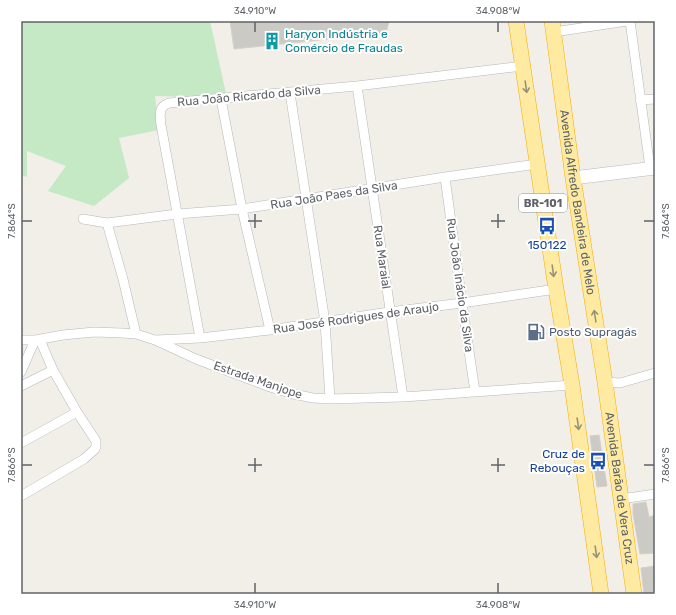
<svg xmlns="http://www.w3.org/2000/svg" width="676" height="615" font-family="Rubik,sans-serif">
<style>
.green{fill:#c5e8c5}
.building{fill:#cccac5;stroke:#d6d1c6}
.lines{fill:none;stroke-linecap:round;stroke-linejoin:round}
.minor-casing{stroke:#b5b8bc;stroke-width:10}
.secondary-casing{stroke:#b6babf;stroke-width:14}
.trunk-casing{stroke:#f9ab00;stroke-width:16}
.minor{stroke:#fff;stroke-width:9}
.secondary{stroke:#fff;stroke-width:13}
.trunk{stroke:#feeaa1;stroke-width:15}
.oneway{stroke:#97927c}
.ticks{fill:none;stroke:#5f6368;stroke-width:1.5}
.labels{text-anchor:middle;stroke-width:4;stroke-linejoin:round;paint-order:stroke}
.shield{fill:#fff;stroke:#8f9295;stroke-width:1}
.shield-label{font-size:11px;font-weight:bold;fill:#5f6368}
.culture-label{font-size:12px;fill:#0d838f;stroke:#fff;text-anchor:start}
.street-label{font-size:12px;fill:#5f6368;stroke:#fff}
.transit-label{font-size:12px;fill:#164399;stroke:#fff}
.service-label{font-size:12px;fill:#4e5e75;stroke:#fff;text-anchor:start}
.neatline{fill:none;stroke:#5f6368;stroke-width:1.5}
.ticks-label{font-size:10px;text-anchor:middle;fill:#5f6368}
</style>
<rect width="100%" height="100%" fill="#f1efe8"/>
<path class="green" d="M21 21H210L227 98 155 96 159 130 119 138 129 178 94 206 48 191 66 166 27 151V177L21 175Z"/>
<path class="building" d="M230 21H389L386 33 234 49Z
M599 435 607 486 597 487 590 436Z
M646 502 649 517 655 515V553L640 554 633 514V504Z
M655 566V594H644L641 568Z"/>
<g class="lines">
<g class="minor-casing">
<path id="minor" d="M630 21 650 168
M554 32 627 21
M357 86 403 397
M290 93 325 322 330 399
M221 99 242 209 270 330
M640 100 655 99
M445 177 462 303 475 392
M83 219 107 223 177 214 242 209 445 177 537 164
M107 223 123 279 136 334
M200 338 161 125C160 115 158 107 169 103L357 86 523 66
M21 340H35L63 335 94 332 122 333 136 334 155 340 196 359 270 387 293 394 313 398 330 399 403 397 572 385
M156 340 200 338 270 330 389 312 462 303 556 289
M21 372 35 340
M605 382 620 383 655 373
M21 386 53 370
M21 443 77 412 53 370 40 340
M21 496 84 459 95 449 96 446V441L77 412
M621 499 655 494"/>
</g>
<g class="secondary-casing">
<path id="secondary" d="M573 178 655 168"/>
</g>
<g class="trunk-casing">
<g id="trunk">
<path d="M516 21 556 289 572 385 601 594"/>
<path id="s1" d="M552 21 573 178 605 382 634 594"/>
</g>
</g>
<use href="#minor" class="minor"/>
<use href="#secondary" class="secondary"/>
<use href="#trunk" class="trunk"/>
</g>
<defs><path id="oneway-shaft" d="M-6 0H5M1.5-3L5.5 0L1.5 3" fill="none" stroke-width="1.6" stroke-linecap="round" stroke-linejoin="round"/></defs>
<g class="oneway">
<use href="#oneway-shaft" transform="translate(526 87) rotate(82)"/>
<use href="#oneway-shaft" transform="translate(553 271) rotate(82)"/>
<use href="#oneway-shaft" transform="translate(595 316) rotate(-99)"/>
<use href="#oneway-shaft" transform="translate(578 424) rotate(82)"/>
<use href="#oneway-shaft" transform="translate(596 552) rotate(82)"/>
</g>
<path class="ticks" d="M255 22V32M498 22V32M255 214V228M498 214V228M22 221H32M248 221H262M491 221H505M644 221H654M255 458V472M498 458V472M22 465H32M248 465H262M491 465H505M644 465H654M255 583V593M498 583V593"/>
<defs>
<g id="building-bare" transform="scale(1.38)"><path d="M-4-6H4V6H1V3H-1V6H-4ZM-2.5-4.3h1.7v1.8h-1.7ZM.8-4.3h1.7v1.8H.8ZM-2.5-1h1.7V.8h-1.7ZM.8-1h1.7V.8H.8Z" fill="#0f9aa8" stroke="#fff" stroke-width="2.5" paint-order="stroke"/></g>
<g id="bus-bare" transform="scale(1.38)"><path d="M-5-6H5V4H4V6H2V4H-2V6H-4V4H-5ZM-3.5-4V0h7V-4ZM-3.5 1.2v1.5H-2V1.2ZM2 1.2v1.5H3.5V1.2Z" fill="#1a4fb4" stroke="#fff" stroke-width="2.5" paint-order="stroke"/></g>
<g id="fuel-bare" transform="scale(1.38)"><path d="M-5.5-6h7V0h2V4h1.3V-2.5L3-4.5l.8-.8L6-3V5H2.5V1h-1V6h-7ZM-4.2-4.7v3.2H.2V-4.7Z" fill="#5c6f8a" stroke="#fff" stroke-width="2.5" paint-order="stroke"/></g>
</defs>
<g fill-rule="evenodd">
<use href="#building-bare" x="272" y="41"/>
<use href="#bus-bare" x="547" y="226"/>
<use href="#fuel-bare" x="536" y="332"/>
<use href="#bus-bare" x="598" y="461"/>
</g>
<g class="labels">
<rect class="shield" x="519" y="194" width="48" height="18" rx="3"/>
<g class="shield-label">
<text x="543" y="207">BR-101</text>
</g>
<g class="culture-label">
<text x="285" y="38">Haryon Indústria e<tspan x="285" dy="14">Comércio de Fraudas</tspan></text>
</g>
<g class="street-label">
<text transform="translate(249 96) rotate(-5)" y="4">Rua João Ricardo da Silva</text>
<text transform="translate(334 195) rotate(-9)" y="4">Rua João Paes da Silva</text>
<text dy="4" stroke="none"><textPath href="#s1" startOffset="183">Avenida Alfredo Bandeira de Melo</textPath></text>
<text transform="translate(382 257) rotate(82)" y="4">Rua Maraial</text>
<text transform="translate(460 285) rotate(82)" y="4">Rua João Inácio da Silva</text>
<text transform="translate(356 318) rotate(-8)" y="4">Rua José Rodrigues de Araujo</text>
<text transform="translate(258 380) rotate(19)" y="4">Estrada Manjope</text>
<text dy="4" stroke="none"><textPath href="#s1" startOffset="472">Avenida Barão de Vera Cruz</textPath></text>
</g>
<g class="transit-label">
<text x="547" y="249">150122</text>
<text x="585" y="458" text-anchor="end">Cruz de<tspan x="585" dy="14">Rebouças</tspan></text>
</g>
<g class="service-label">
<text x="549" y="336">Posto Supragás</text>
</g>
</g>
<rect width="676" height="615" fill="none" stroke="#ffffff" stroke-width="44"/>
<rect x="22" y="22" width="632" height="571" class="neatline"/>
<g class="ticks-label">
<text x="255" y="14">34.910°W</text>
<text x="498" y="14">34.908°W</text>
<text transform="translate(11 221) rotate(-90)" y="4">7.864°S</text>
<text transform="translate(665 221) rotate(-90)" y="4">7.864°S</text>
<text transform="translate(11 465) rotate(-90)" y="4">7.866°S</text>
<text transform="translate(665 465) rotate(-90)" y="4">7.866°S</text>
<text x="255" y="608">34.910°W</text>
<text x="498" y="608">34.908°W</text>
</g>
</svg>
